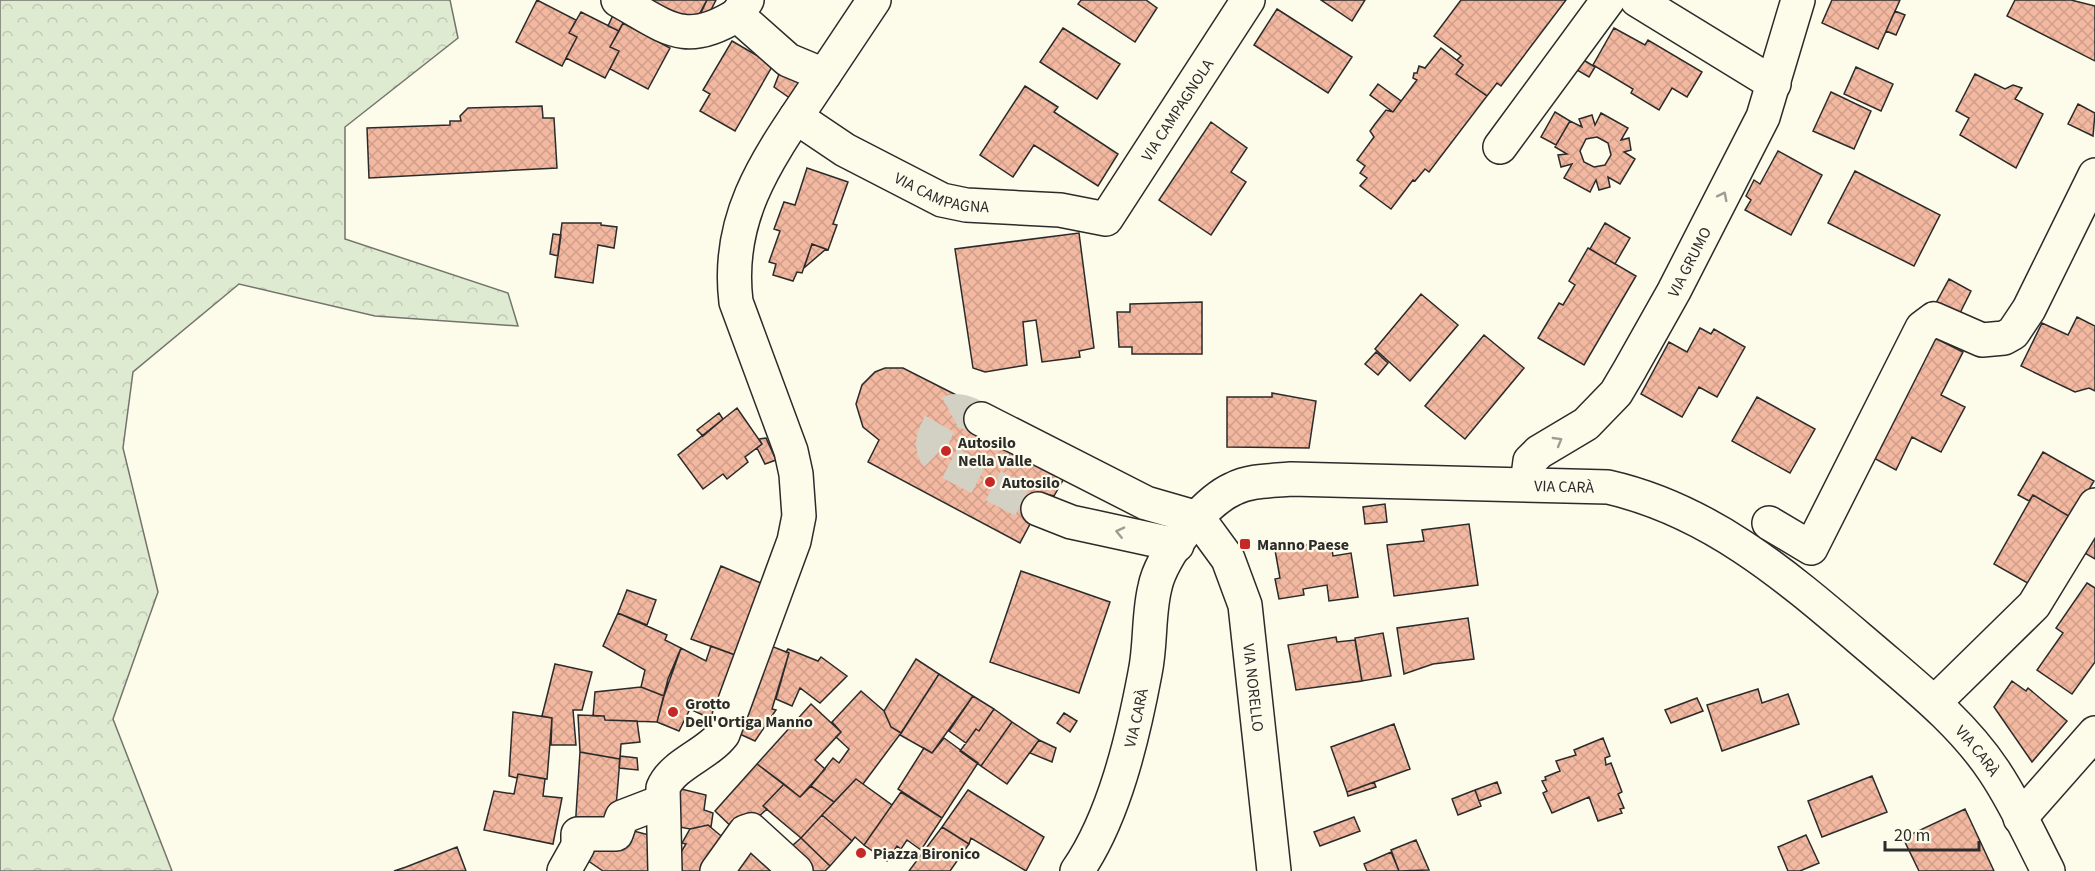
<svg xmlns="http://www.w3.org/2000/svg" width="2095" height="871" font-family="'Source Sans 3',sans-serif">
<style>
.forest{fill:url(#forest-crowns);stroke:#74746e;stroke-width:1.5}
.building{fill:url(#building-cross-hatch);stroke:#2b2b2b;stroke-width:1.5;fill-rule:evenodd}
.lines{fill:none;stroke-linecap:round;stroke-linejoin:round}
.minor-tunnel{stroke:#d3d1c4;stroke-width:33;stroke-dasharray:33 16;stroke-linecap:butt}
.minor-casing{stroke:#2b2b2b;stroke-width:36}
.minor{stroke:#fdfbea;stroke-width:33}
.oneway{stroke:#9e9d94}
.poi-dot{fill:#c62828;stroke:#fdfbea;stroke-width:2}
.labels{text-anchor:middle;stroke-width:4.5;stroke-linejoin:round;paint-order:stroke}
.street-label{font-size:16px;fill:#2b2b2b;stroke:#fdfbea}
.poi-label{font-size:16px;font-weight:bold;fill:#2b2b2b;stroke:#fdfbea;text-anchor:start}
</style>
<defs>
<pattern id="forest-crowns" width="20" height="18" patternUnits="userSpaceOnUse" patternTransform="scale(1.5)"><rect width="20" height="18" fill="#deebd1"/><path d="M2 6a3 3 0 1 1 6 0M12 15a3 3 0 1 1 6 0" fill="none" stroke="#bfcab4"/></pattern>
<pattern id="building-cross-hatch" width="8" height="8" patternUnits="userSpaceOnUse" patternTransform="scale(1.5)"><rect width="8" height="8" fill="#f2b8a0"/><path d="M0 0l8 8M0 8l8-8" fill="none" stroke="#d09e8a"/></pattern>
</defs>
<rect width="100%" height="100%" fill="#fdfbea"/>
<path class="forest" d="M0 0H450L458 38 345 127V239L508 293 518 326 375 316 239 284 133 372 123 448 158 592 113 719 172 871H0Z"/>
<path class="building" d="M537 0 576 20 569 33 577 37 562 66 516 42Z
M650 0H707L694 24Z
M707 0H716L707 18 700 15Z
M1081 0H1146L1157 8 1135 42 1078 4Z
M1321 0H1365L1352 21Z
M1461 0H1566L1501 86 1497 83 1487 96 1456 74 1463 65 1457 60 1461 56 1434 36Z
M1832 0H1900L1878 49 1822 23Z
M2015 0H2071L2095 6V61L2007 16Z
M1277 9 1352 57 1328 93 1254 45Z
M615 11 626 17 619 31 608 26Z
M1895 11 1905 15 1896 35 1886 31Z
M581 12 619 31 610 47 619 51 605 78 566 58 577 37 569 33Z
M623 23 670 48 648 89 610 69 619 51 610 47Z
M1063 28 1120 64 1097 99 1040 62Z
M1614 28 1645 45 1648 40 1702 72 1687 97 1672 88 1659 110 1631 93 1633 89 1593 65Z
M732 41 773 65 735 131 700 111 710 94 703 90Z
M1441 48 1463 65 1456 74 1487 96 1429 172 1425 169 1415 181 1413 180 1391 209 1360 186 1367 178 1360 173 1365 166 1357 160 1374 137 1370 131 1375 124 1386 110 1393 112 1417 80 1413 78 1414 73H1417L1419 66 1425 68Z
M1582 59 1595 67 1589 77 1577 70Z
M1856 67 1893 84 1881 111 1844 94Z
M781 69 806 83 794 101 774 87Z
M1975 74 2005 89 2013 85 2022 88 2015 99 2043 114 2016 168 1960 135 1969 118 1956 111Z
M1378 84 1401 101 1393 112 1370 95Z
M1025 86 1058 107 1054 112 1118 154 1098 186 1034 145 1013 177 980 155Z
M1831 92 1871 111 1854 149 1813 131Z
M2078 104 2095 113 2093 136 2068 124Z
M542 106 543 118H554L557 168 369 178 367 128 450 125V121H461L460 116 468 108Z
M1555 112 1570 121 1556 145 1541 137Z
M1601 113 1628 128 1621 140 1629 138 1631 150 1624 152 1635 159 1620 184 1608 177 1610 187 1599 190 1596 180 1590 192 1564 178 1572 164 1561 167 1558 155 1567 154 1555 147 1570 121 1582 127 1579 119 1592 115 1595 125ZM1597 137 1608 143 1611 155 1605 165 1594 167 1584 162 1580 151 1586 139Z
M1211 122 1247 148 1231 172 1246 182 1211 235 1159 200Z
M1778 151 1822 175 1791 235 1745 210 1751 200 1746 196 1754 180 1760 184Z
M807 168 848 182 833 224 837 225 828 250 812 244 802 273 797 272 793 281 773 275 776 264 769 262 780 231 774 229 784 202 795 205Z
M1855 171 1940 215 1914 266 1828 223Z
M562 223H601V225L617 227 614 248 598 245 593 283 555 277Z
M1605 223 1630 238 1615 264 1590 249Z
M1079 233 1094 348 1079 351 1080 357 1042 362 1036 320 1023 322 1027 365 985 372 973 368 955 249Z
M553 234 561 235 558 256 550 254Z
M812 244 826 249 804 268Z
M1588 248 1636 276 1584 365 1538 338 1559 303 1563 305 1575 285 1569 281Z
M1949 279 1971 291 1959 315 1936 303Z
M1421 294 1458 325 1410 381 1375 349Z
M1202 302V354H1132V347H1119L1117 312H1130V304Z
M2077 317 2095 326V391L2089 388 2075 392 2021 366 2042 323 2068 335Z
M1700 328 1711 334 1714 329 1745 347 1717 397 1699 387 1682 417 1641 394 1669 342 1687 352Z
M1484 335 1524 368 1465 439 1425 406Z
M1933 337 1963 352 1941 395 1965 407 1941 452 1912 437 1896 470 1870 456Z
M1376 352 1388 363 1378 375 1365 364Z
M885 368H903L968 401 1066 475 1054 496 1046 494 1020 543 868 462 879 440 863 427 856 404 862 385 875 372Z
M1272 393 1316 401 1309 448 1227 447V397H1272Z
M1757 397 1815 429 1790 473 1732 441Z
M737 408 762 444 745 457 748 462 727 479 723 474 703 489 678 455Z
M719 413 723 419 703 436 697 430Z
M766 438 776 460 765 464 757 448 762 444 759 439Z
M2043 452 2094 481 2072 518 2033 495 2029 501 2018 495Z
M2033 495 2072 518 2038 589 1994 564Z
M1385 504 1387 522 1365 524 1363 507Z
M1469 524 1478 585 1394 596 1387 545 1424 541 1422 530Z
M2095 532V559L2083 552Z
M1331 541 1333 556 1351 553 1358 597 1329 601 1327 585 1303 589 1304 595 1279 599 1275 579 1280 578 1275 550Z
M721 566 770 587 746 659 691 639Z
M1021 571 1110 602 1079 693 990 662Z
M2087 583 2095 588V662L2072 694 2037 670 2063 633 2056 628Z
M627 590 656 600 647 625 618 613Z
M618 613 667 635 665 640 681 648 664 696 641 687 645 670 603 646Z
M1468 618 1474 659 1433 664 1404 674 1397 628Z
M1383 633 1391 676 1362 681 1355 638Z
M1336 637 1337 642 1355 640 1362 681 1296 690 1288 645Z
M758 641 789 653 772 709 776 710 755 741 731 730Z
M711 646 746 659 724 725 690 709 679 731 657 722 668 679 681 648 706 661Z
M788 649 818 661 821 657 847 676 820 703 800 688 792 706 776 699 789 653 786 652Z
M916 659 939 674 901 733 891 727 884 711Z
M555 664 592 672 582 710H573L576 745H551L552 718 542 716Z
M939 674 973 696 932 753 900 735Z
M2012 681 2026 691 2028 688 2067 721 2032 762 1994 707Z
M641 687 664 696 657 722 605 720 604 716H593L595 692Z
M1758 689 1762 703 1788 694 1799 724 1722 751 1707 705Z
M861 691 884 711 891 727 901 733 863 784 856 779 834 802 811 786 833 758 839 763 849 749 836 737 841 732 832 722Z
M973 696 994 709 979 731 976 729 966 743 949 731Z
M1697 698 1703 711 1671 723 1665 710Z
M811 704 841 732 815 760 825 769 800 797 757 764Z
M994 709 1012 722 981 766 960 751 976 729 979 731Z
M513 712 552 718 547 779 518 774 517 778 509 776Z
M1064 713 1077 721 1070 732 1057 723Z
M578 715 604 716 605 720 637 721 640 742 621 744 620 759 580 752Z
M1012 722 1039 740 1007 784 981 766Z
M1394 724 1410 769 1347 792 1331 747Z
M944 738 978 763 942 818 898 789 924 748 932 753Z
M1603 738 1610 756 1605 758 1606 765 1611 763 1622 792 1618 794 1624 808 1620 809 1622 813 1598 821 1589 797 1552 813 1543 793 1547 791 1542 781 1546 780 1545 777 1560 771 1556 761 1576 755 1574 750Z
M1039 740 1056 748 1052 762 1030 753Z
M580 752 620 759 614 831 575 830Z
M620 756 637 758 638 770 619 768Z
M757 764 784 784 763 806 767 809 739 834 715 811Z
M518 774 545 779 543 796 562 798 553 844 484 830 494 791 514 794Z
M1872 776 1887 812 1822 837 1808 801Z
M856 779 892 805 864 845 855 837 852 841 822 815Z
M1374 782 1376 787 1348 796 1347 792Z
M1497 782 1501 793 1479 801 1475 790Z
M784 784 800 797 811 786 834 802 801 838 763 806Z
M673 787 706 795 704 810 713 813 711 827 708 825 690 829 664 824Z
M968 790 1044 837 1026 871 971 838 969 844 942 827Z
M1475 790 1481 806 1458 815 1452 799Z
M901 792 942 818 921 850 907 840 901 849 897 846 887 861 864 845Z
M1965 809 1994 871H1919L1903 838Z
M822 815 852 841 830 866 801 838Z
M1354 817 1360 831 1320 846 1314 832Z
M708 825 732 845 712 871H683L673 865 686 844 682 843 690 829Z
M942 827 969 844 950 871H909Z
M622 828 657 837V871H603L581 856Z
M1806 835 1819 863 1800 871H1788L1778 847Z
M801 838 830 866 825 871H804L784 853Z
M1416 840 1429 870 1399 871 1391 850Z
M748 841 790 871H728Z
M457 847 466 871H394L406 867Z
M1391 852 1399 871H1367L1364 864Z"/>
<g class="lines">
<path class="minor-tunnel" d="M981 419C958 408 949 404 937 429 933 437 931 443 934 452L940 458 1038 509"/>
<g class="minor-casing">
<g id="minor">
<path d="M618 0C667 27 684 48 737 15"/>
<path d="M747 0 737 15 788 60 824 75"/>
<path d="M1637 0 1774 84"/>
<path id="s1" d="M796 117 845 150 942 200 966 205 1060 210 1106 219 1248 0"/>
<path d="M1500 147 1608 0"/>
<path d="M981 419 1146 503 1198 518"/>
<path id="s2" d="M1527 484 1530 461 1539 452 1586 424 1616 393 1629 371 1674 291 1763 117 1798 0"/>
<path d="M1038 509 1071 522 1177 545"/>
<path id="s3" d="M1198 518 1228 559 1245 605 1274 871"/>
<path d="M1769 523 1811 548 1922 328 1934 319 1982 340 2004 338 2013 333 2029 309 2095 175"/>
<path d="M1935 702 2034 605 2095 505"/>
<path d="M2020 818 2095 733"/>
<path d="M564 871 578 846V834H616L622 817 661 802"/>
<path d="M665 871 663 788C673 764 707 755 723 734L794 541 799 516 796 474 791 451 736 302C726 220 764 164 808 99 830 66 852 33 874 0"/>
<path d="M717 871 745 832 751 830 796 871"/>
<path id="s4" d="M1077 871C1114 818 1133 737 1145 673 1151 645 1148 615 1155 587 1161 556 1204 502 1233 489 1251 480 1271 481 1291 479L1608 487C1714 511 1792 581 1872 649 1915 686 1962 723 1994 771 2015 802 2031 838 2048 871"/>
</g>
</g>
<use href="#minor" class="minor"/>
</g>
<defs><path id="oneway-chevron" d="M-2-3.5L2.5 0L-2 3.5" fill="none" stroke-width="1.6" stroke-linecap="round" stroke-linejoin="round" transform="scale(1.5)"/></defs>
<g class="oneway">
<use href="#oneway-chevron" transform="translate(1723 196) rotate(-63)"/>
<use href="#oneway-chevron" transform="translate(1558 441) rotate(-30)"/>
<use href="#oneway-chevron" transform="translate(1120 532) rotate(-167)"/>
</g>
<g class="poi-dot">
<circle cx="946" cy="451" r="6"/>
<circle cx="990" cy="482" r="6"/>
<rect x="1239" y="538" width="12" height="12" rx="3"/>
<circle cx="673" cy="712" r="6"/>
<circle cx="861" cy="853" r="6"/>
</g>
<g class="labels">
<g class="street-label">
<text dy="6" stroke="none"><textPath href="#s1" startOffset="464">VIA CAMPAGNOLA</textPath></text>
<text dy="6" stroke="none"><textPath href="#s1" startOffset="166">VIA CAMPAGNA</textPath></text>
<text dy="6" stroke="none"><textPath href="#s2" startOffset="284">VIA GRUMO</textPath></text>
<text dy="6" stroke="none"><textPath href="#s4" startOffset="758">VIA CARÀ</textPath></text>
<text dy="6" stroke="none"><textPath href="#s3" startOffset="183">VIA NORELLO</textPath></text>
<text dy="6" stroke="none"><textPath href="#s4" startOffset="165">VIA CARÀ</textPath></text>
<text dy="6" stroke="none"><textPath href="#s4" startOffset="1262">VIA CARÀ</textPath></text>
</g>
<g class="poi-label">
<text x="958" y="448">Autosilo<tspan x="958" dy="18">Nella Valle</tspan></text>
<text x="1002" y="488">Autosilo</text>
<text x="1257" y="550">Manno Paese</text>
<text x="685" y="709">Grotto<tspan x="685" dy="18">Dell'Ortiga Manno</tspan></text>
<text x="873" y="859">Piazza Bironico</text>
</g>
</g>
<path d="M1885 841v9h94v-9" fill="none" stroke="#2b2b2b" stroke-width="3"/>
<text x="1894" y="841" font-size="18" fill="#2b2b2b" stroke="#fdfbea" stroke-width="4.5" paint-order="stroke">20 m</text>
</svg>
